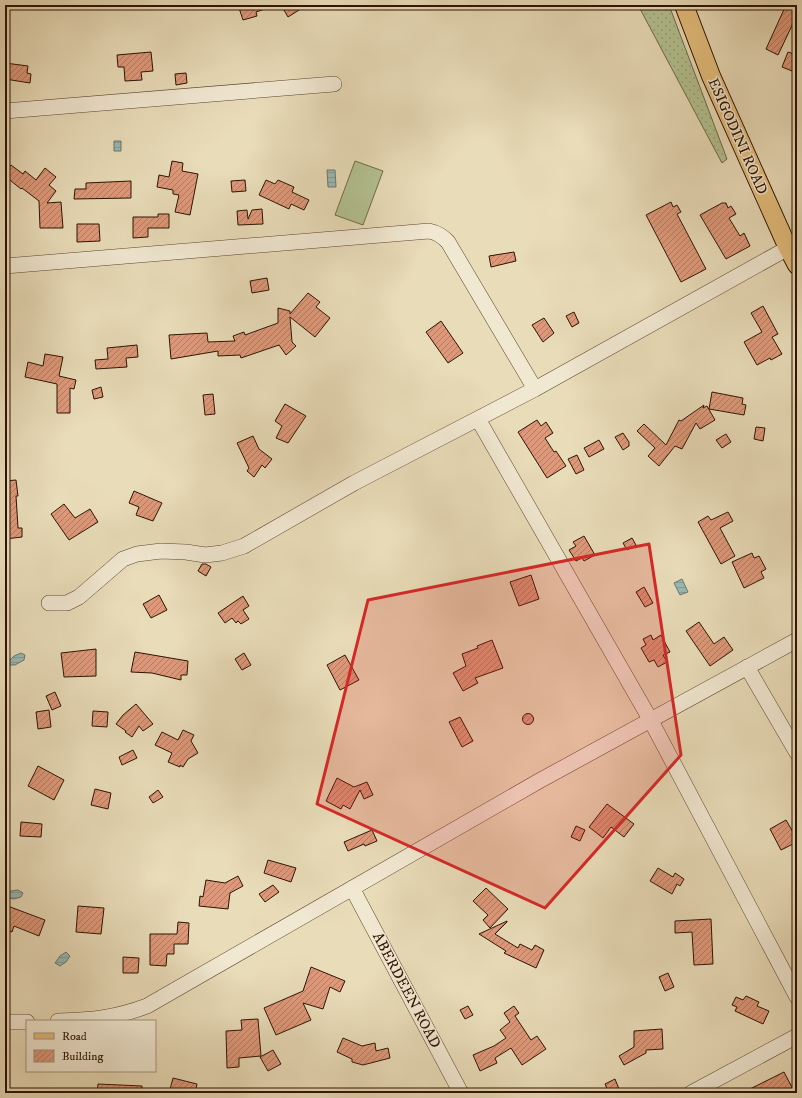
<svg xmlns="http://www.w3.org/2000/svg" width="802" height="1098" font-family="'IM FELL DW Pica',serif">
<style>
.grass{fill:url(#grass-dots);stroke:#706a49}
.park{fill:#b3c191;stroke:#706a49}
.water{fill:url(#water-rules);stroke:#6d776d}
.building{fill:url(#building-hatch);stroke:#2d1301}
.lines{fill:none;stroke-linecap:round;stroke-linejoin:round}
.minor-casing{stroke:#5c452f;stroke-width:16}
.major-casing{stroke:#2d1301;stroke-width:20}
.minor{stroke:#f1e8d2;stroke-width:15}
.major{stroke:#e4be7c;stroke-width:18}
.marked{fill:#d62828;fill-opacity:0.2;stroke:#d62828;stroke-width:3;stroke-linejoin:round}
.labels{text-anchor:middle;stroke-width:3;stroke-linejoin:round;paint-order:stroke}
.street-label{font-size:15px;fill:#2d1301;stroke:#f1e8d2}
</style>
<defs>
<pattern id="grass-dots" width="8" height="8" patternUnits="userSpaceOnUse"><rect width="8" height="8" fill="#b3c191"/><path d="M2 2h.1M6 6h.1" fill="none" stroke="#9aa57b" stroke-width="1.8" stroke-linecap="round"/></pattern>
<pattern id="water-rules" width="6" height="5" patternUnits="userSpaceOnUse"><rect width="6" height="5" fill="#98bab5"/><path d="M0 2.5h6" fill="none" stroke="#839f9a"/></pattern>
<pattern id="building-hatch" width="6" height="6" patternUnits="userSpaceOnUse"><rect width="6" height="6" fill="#df997a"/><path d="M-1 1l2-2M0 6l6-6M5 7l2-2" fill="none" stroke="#b57c62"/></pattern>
</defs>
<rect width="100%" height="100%" fill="#e9dcb9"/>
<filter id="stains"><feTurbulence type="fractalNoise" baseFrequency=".005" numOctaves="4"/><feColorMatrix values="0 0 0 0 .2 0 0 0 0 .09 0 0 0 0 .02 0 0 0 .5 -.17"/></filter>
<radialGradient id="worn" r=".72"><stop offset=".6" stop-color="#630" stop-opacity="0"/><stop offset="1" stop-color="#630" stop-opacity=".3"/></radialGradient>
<path class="grass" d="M638 5H669L727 159 722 163Z"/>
<path class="park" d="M355 161 383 171 363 225 335 215Z"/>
<path class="water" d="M114 141H121V151H114Z
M327 170H335L336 187H328Z
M682 579 688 592 680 595 674 583Z
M21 653 25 655 24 660 15 665H10L9 661 14 656Z
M18 890 23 893 21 897 14 899 9 898 7 894 11 891Z
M66 952 70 956 66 962 60 966 55 963 60 956Z"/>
<path class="building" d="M238 5H274V6L256 12 257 16 243 20Z
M281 5H307L288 17Z
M786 5H797V15L778 55 766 49Z
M151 52 153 71 141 72 142 80 125 81 124 67H118L117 55Z
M788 52 797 55V73L782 67Z
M5 63 28 66 27 73 31 74 30 83 5 79Z
M186 73 187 83 176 85 175 74Z
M172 161 183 163 182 171 198 174 190 215 175 212 179 195 173 194V190L157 187 159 175 169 177Z
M11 165 23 174 25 171 36 180 45 168 56 177 49 185 56 191 47 203 61 202 63 228H40L39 201 22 188 21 189 5 176V173Z
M245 180 246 191 232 192 231 181Z
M266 180 275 184 278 180 294 187 292 192 309 200 304 210 291 204 289 209 259 195Z
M131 181V198L74 199 75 189H86V183Z
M671 202 673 207 677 205 681 212 677 214 706 269 681 282 646 215Z
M722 203H726L728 208 731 206 736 214 729 218 740 236 744 233 750 246 726 259 700 215Z
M262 209 263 224 238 225 237 211 247 210 248 219 252 210Z
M158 214H169V228H148V237L133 238V217H158Z
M77 224H99L100 241 77 242Z
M514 252 516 261 491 267 489 256Z
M267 278 269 290 252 293 250 281Z
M308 293 320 302 316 307 330 318 315 337 290 317 292 342 296 346 286 355 279 345 241 358 240 355 218 356V351L171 359 169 335 207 333 208 342 235 341 233 336 244 332 245 335 278 323V308L290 311V314Z
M763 306 778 334 772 337 782 354 771 360 770 358 757 365 744 342 762 332 751 313Z
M574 312 579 323 572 327 566 316Z
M544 318 554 333 543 342 532 325Z
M441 321 463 353 448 363 426 332Z
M137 345 138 357 126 358 127 367 96 369 95 360 108 359 107 348Z
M45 354 63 357 59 376 76 380 74 389 70 388V413H57V384L25 377 28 362 43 366Z
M101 387 103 397 94 399 92 390Z
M712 392 743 398 742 404 746 405 744 415 709 409Z
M213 394 215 414 205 415 203 395Z
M285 404 306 416 288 443 276 438 282 426 275 421Z
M704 405 703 408 707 406 715 420 700 429 696 423 682 449 675 446 659 466 648 456 655 448 637 431 644 424 666 445 679 420 681 421Z
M537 420 541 426 546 422 553 433 545 438 554 452 556 451 566 466 547 478 518 432Z
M756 427 765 428 763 441 754 439Z
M623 433 629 442V446L623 450 615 437Z
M726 434 731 442 722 448 716 440Z
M253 436 259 449 272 459 265 468 262 465 254 477 247 471 249 468 237 443Z
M599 440 604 449 589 457 584 448Z
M577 455 584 470 576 474 568 459Z
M16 480 18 496H16L18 528H22V537L5 539V481Z
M134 491 162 503 153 521 136 515 139 507 129 503Z
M64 504 75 518 90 509 98 522 69 540 51 514Z
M728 512 733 521 720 528 735 556 721 564 698 522 708 516 711 520Z
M584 536 595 555 584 561 582 558 576 561 569 550 576 546 573 542Z
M632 538 636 545 627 550 623 543Z
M752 553 754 558 759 556 766 569 761 572 764 578 744 588 732 562Z
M202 564H206L211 567 206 576 198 571Z
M531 575 539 599 519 606 510 582Z
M644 587 653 603 645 607 636 592Z
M159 595 167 610 151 618 143 604Z
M243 596 249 606 243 610 249 619 241 624 238 621 236 623 232 618 225 623 218 613Z
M699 622 714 644 724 637 733 650 710 666 686 631Z
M651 635 653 640 661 635 670 652 663 655 667 662 658 667 654 660 649 662 641 648 646 645 643 639Z
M492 640 503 668 475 678 478 683 463 691 453 673 466 666 462 654 478 648 477 646Z
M96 649V676L64 677 61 653Z
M135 652 188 661 187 675H181V680L152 673 131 672Z
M244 653 251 665 242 670 235 659Z
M345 655 359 680 340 690 327 665Z
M55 692 61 706 52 710 46 696Z
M136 704 153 724 143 731 139 726 132 737 125 732 126 731 116 724 123 715Z
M49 710 51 727 38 729 36 712Z
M93 711 108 712 107 727 92 726Z
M522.5 719a5.5 5.5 0 1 1 11 0a5.5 5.5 0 1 1-11 0Z
M460 717 473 741 462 747 449 722Z
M183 730 194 735 191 741 198 753 188 759 183 767 180 765V767L168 762 172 753 155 745 162 732 178 740Z
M133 750 137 758 122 765 119 757Z
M38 766 64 780 54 800 28 786Z
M337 778 354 787 367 782 373 795 364 799 360 790 350 809 343 805 341 809 326 801Z
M95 789 111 793 108 809 91 805Z
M158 790 163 797 153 803 149 797Z
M607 804 634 824 624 837 611 827 603 838 589 827Z
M786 820 797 839V842L781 850 770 829Z
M21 822 42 824 41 837 20 836Z
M576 826 585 830 580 841 571 837Z
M372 830 377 841 365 846 364 844 348 851 344 842Z
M268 860 296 868 291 882 264 873Z
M658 868 673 877 675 873 684 879 680 886 677 884 672 894 650 881Z
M238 876 243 886 230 893 228 909 199 906 200 896 203 897 206 880 225 883Z
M273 885 279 892 265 902 259 894Z
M486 888 508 909 490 928 483 920 488 915 473 901Z
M5 905 45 920 39 936 14 926 12 932 5 929Z
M78 906 104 908 101 934 76 932Z
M711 919 713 964 694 965 692 932 675 933V921Z
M507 921V922L495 934 518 948 520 944 532 950 535 945 544 950 536 968 504 953 506 951 479 934Z
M178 922 189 923 188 944H174V954H167L166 966 150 965V934H177Z
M123 957 139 958 138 973H123Z
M311 967 345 981 340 992 330 987 323 1009 303 1003 311 1020 276 1035 264 1008 303 991Z
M668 973 674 987 665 991 659 977Z
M746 996 759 1002 757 1006 769 1011 763 1024 735 1011 737 1007 732 1005 736 997 743 1000Z
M468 1006 473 1015 465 1019 460 1010Z
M514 1006 519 1013 515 1016 531 1040 537 1036 546 1049 522 1065 511 1048 495 1058 497 1063 480 1071 473 1055 494 1046 506 1038 500 1030 510 1022 504 1013Z
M258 1019 261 1056 239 1058V1067L227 1068 226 1031 242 1030 241 1020Z
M662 1029 663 1049 646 1050V1053L624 1065 619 1056 634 1047V1031Z
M343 1038 362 1046 375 1043 376 1051 388 1048 390 1058 363 1065 352 1062V1059L337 1052Z
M273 1050 281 1064 268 1071 260 1057Z
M784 1072 795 1093H742Z
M173 1078 197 1084 195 1093H169Z
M615 1079 619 1089 609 1093 605 1084Z
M98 1084 142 1086V1093H97Z"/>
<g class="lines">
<g class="minor-casing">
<path id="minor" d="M5 111 334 84
M5 266 429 231C438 233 442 236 448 242L535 389
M478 419 650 719 797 997
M49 603H67L79 597 123 559 137 554 161 551 186 552 205 555 222 553 244 546 354 483 535 389 797 243
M747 667 797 753
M352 888 461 1093
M58 1021C92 1020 115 1018 147 1006L539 781 797 640
M5 1022H27
M691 1093 797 1036"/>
</g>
<g class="major-casing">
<path id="major" d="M684 5 711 76 788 248 797 265"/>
</g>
<use href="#minor" class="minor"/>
<use href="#major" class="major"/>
</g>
<path class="marked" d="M649 544 681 755 545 908 317 804 368 600Z"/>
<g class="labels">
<g class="street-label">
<text transform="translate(738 136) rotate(66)" y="5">ESIGODINI ROAD</text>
<text transform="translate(407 990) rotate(62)" y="5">ABERDEEN ROAD</text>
</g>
</g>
<rect width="802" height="1098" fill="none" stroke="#e9dcb9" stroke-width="20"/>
<rect x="6" y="6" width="790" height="1086" fill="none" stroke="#2d1301" stroke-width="2"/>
<rect x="10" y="10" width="782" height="1078" fill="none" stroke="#2d1301"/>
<rect x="26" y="1020" width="130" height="52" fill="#f1e8d2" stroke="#a3937e"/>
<rect x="34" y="1033" width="20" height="6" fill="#e4be7c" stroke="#a3937e"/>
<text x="62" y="1040" font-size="12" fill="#2d1301">Road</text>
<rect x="34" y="1050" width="20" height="12" fill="url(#building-hatch)" stroke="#a3937e"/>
<text x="62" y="1060" font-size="12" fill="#2d1301">Building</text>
<rect width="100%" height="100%" filter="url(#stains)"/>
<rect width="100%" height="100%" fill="url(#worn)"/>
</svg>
